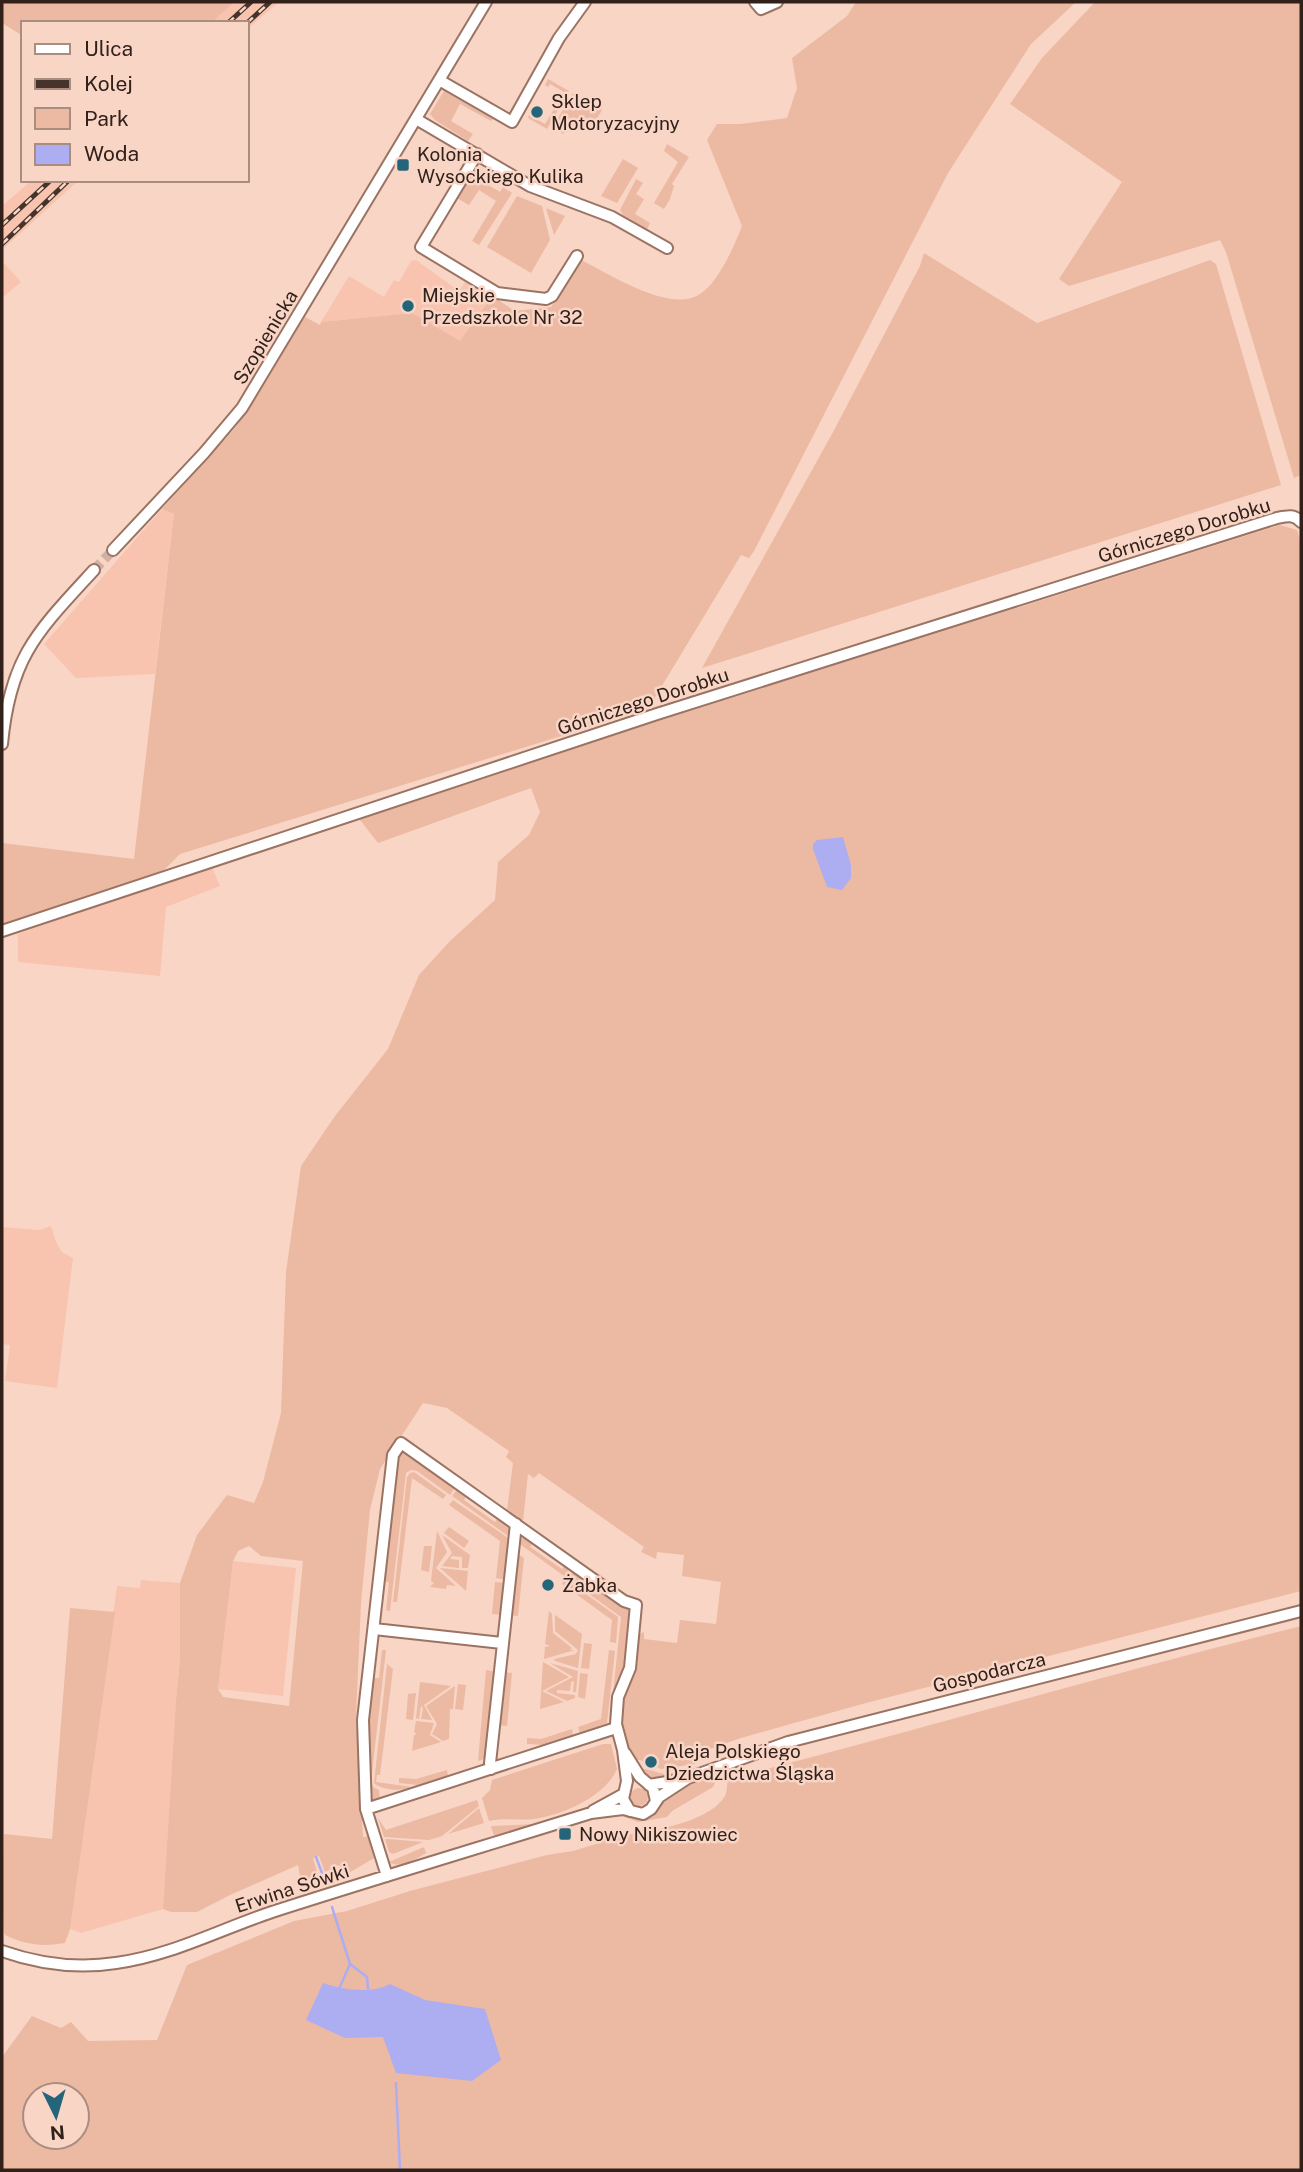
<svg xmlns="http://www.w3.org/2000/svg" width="1303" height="2172" font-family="'Public Sans',sans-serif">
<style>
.built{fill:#f8c4af}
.green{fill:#ecb9a3;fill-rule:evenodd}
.water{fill:#adadf2}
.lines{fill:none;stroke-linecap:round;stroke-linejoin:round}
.stream{stroke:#adadf2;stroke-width:2.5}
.minor-tunnel{stroke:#d1b1a4;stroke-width:10;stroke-dasharray:10 5;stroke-linecap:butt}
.minor-casing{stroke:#9b7363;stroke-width:14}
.minor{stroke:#fff;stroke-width:10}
.rail-casing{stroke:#46342c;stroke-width:5}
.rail{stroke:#f9d5c6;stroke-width:2.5;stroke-dasharray:8;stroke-linecap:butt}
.poi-dot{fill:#25657a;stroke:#f9d5c6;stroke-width:2.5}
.labels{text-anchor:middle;stroke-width:5;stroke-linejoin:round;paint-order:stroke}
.poi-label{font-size:19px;fill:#31211a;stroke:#f9d5c6;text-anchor:start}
.street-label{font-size:19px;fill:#31211a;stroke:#f9d5c6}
</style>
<rect width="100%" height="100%" fill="#f9d5c6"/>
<path class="built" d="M221 2H279L247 29V23H201Z
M32 180H79L2 250V206Z
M416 260 459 291 465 282 490 298 460 342 412 313 321 322 349 276 384 297 394 280 399 282 411 261Z
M2 261 21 282 2 298Z
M162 509 174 514 155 674 76 678 44 644Z
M211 865 220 886 166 907 160 976 18 962V934Z
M51 1226 56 1242 62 1252 73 1258 57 1388 5 1381 10 1345 2 1344V1227L40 1230Z
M233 1561 296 1568 283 1696 218 1689Z
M141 1580 180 1583V1660L176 1700 163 1909 81 1933 70 1929 117 1586 140 1588Z
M2 1827 5 1881 3 1932 2 1931Z"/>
<path class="green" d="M2 2H234L211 23H23V36L2 23Z
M856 2H1076L1031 44 948 173 754 551 749 558 741 555 648 709 180 854 161 873 2 926V843L134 859 174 514 162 509 236 427 305 317 320 325 321 322 412 313 460 341 492 296 515 311 551 307 581 260C610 274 670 314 700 294 719 282 734 246 742 226L707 140 717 124H740L787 118 797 88 792 58 847 16Z
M1095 2H1301V475L1294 478 1226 252 1220 240 1069 286 1059 279 1122 182 1010 104 1042 58Z
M548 79 569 91 547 129 528 118 529 115 545 124 564 92 550 84 548 87 545 85Z
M444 91 493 119 491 121 460 104 451 121 473 134 468 141 435 120 430 114Z
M573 93 602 110 590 131 580 125 562 134 555 123Z
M667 144 689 157 672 184 674 186 670 199 664 209 654 203 678 162 664 151Z
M623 159 638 168 617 203 601 196Z
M472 169 485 177 483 182 500 192 503 187 512 193 479 245 472 241 496 201 479 190 469 205 455 197Z
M636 179 643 183 636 194 644 199 635 214 650 223 647 229 623 215 620 210Z
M517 196 542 206 550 240 531 273 487 247Z
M546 208 565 216 554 235Z
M924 253 1037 323 1210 260 1216 264 1281 485 702 668 832 434 920 266Z
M1280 525 1297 530 1301 543V1591L866 1703 741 1738 696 1754 695 1764 661 1769 640 1760H635L620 1727 622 1701 632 1677 638 1635 644 1632V1639L677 1643 680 1620 716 1624 721 1582 682 1576 684 1555 657 1552 656 1559 641 1552 644 1547 539 1473 534 1478 528 1474 523 1521 507 1510 513 1463 506 1457 509 1451 447 1408 423 1403 380 1469 370 1510 361 1603 356 1716 363 1837 370 1836 376 1857 340 1878 303 1889 302 1887 333 1877 344 1871 339 1865 325 1872 319 1856 313 1858 318 1875 301 1881 298 1865 230 1895 197 1912H171L163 1909 176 1700 180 1660V1583L197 1535 227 1495 254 1503 263 1482 281 1413 286 1272 301 1166 335 1116 388 1049 419 975 450 941 495 900 498 862 529 835 540 812 531 788 378 843 357 816ZM249 1546 261 1556 303 1561 289 1706 223 1697 218 1689 233 1561 238 1551Z
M404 1451 456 1486 450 1495 417 1471 411 1470 406 1473 390 1611 386 1610 389 1582 382 1581 396 1458 400 1453Z
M414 1472 446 1495 443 1499 412 1478 397 1602H393L407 1477 410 1473Z
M458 1488 467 1494 464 1500 495 1522 499 1516 512 1527 511 1538 452 1496Z
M453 1500 511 1540 507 1580 496 1578 500 1541 449 1505Z
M449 1527 469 1541 464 1548 444 1533Z
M437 1531 447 1552 436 1568 456 1586 447 1585 446 1589 430 1587 434 1583 431 1581Z
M442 1535 470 1555 468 1568H462V1557L452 1556 450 1559 459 1560V1568L442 1566 452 1553Z
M525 1537 534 1541 530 1547 562 1569 566 1564 571 1567 564 1576 517 1542Z
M424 1546H432L429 1572 421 1570Z
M515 1552 524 1558 518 1616 508 1615Z
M440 1568 468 1571 466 1591Z
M573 1569 630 1609 627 1668 612 1723 607 1727 610 1722 621 1617 567 1578Z
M565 1579 618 1617 616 1643 610 1642 612 1620 562 1584Z
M495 1582 506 1583 503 1615 492 1614Z
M70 1608 115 1612 70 1929 65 1943C42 1947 27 1945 5 1935L4 1932V1834L52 1839Z
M549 1611 552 1614 553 1633 572 1648 570 1650H575L544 1659 545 1647 550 1646 545 1644Z
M555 1615 582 1634 578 1668 555 1661 554 1659 576 1654 578 1650 555 1631Z
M1301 1626V2170H2V2057L32 2016 61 2028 71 2022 88 2041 157 2040 187 1965 294 1921 347 1911 410 1891 547 1855 573 1851 599 1843 605 1838C637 1833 707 1826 725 1796 727 1792 727 1784 728 1779 919 1730 1109 1674 1301 1626ZM35 2095H77V2137H35Z
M584 1643 592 1644 589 1669 581 1668Z
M382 1650H386L371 1782 373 1787 379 1790 380 1801 374 1802 370 1799 367 1719 372 1678H379Z
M609 1650 615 1651 607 1723 580 1733 578 1727 601 1719Z
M543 1662 569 1677 542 1691 564 1702 540 1709Z
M550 1663 578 1671 576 1692H573L574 1681 571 1682 570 1691 557 1690V1693L575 1695V1698L567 1701 546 1691 573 1677Z
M387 1664 393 1669 380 1775H377L376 1782 412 1787C401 1791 383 1791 374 1783Z
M486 1670 497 1672 487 1758 478 1761Z
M502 1672 512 1673 507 1726 496 1725Z
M580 1673 588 1674 585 1699 578 1697Z
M420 1682 451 1686 424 1705 432 1720 421 1719 423 1708 421 1706 419 1719 416 1718Z
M458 1684 466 1685 463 1710 455 1709Z
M455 1686 453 1709H450L449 1739 443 1741 432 1734 437 1724 426 1706Z
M416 1693 413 1720 406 1719 408 1694Z
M416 1721 434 1723 430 1735 441 1742 412 1751 414 1735 417 1734 414 1732Z
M572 1729 573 1735 543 1745 527 1744V1738L541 1739Z
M603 1744H611L617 1769C605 1797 562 1815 534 1819 519 1821 504 1817 489 1821L482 1798 490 1790 492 1780Z
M703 1768 675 1777 652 1781 639 1770 646 1769 664 1774Z
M447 1770 448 1776 418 1785 399 1783V1778L416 1779Z
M707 1776 713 1778 715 1783 713 1787 672 1811 667 1817 638 1822 617 1814 622 1812 633 1816 673 1793Z
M630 1797a9 9 0 1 1 18 0a9 9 0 1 1-18 0Z
M477 1800 479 1806 442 1836 429 1840 384 1837 378 1818 386 1830Z
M479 1808 484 1823 448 1834Z
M537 1824 494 1836 491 1826Z
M385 1839H389L423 1842 393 1854 389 1852Z
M424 1847 426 1853C414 1860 402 1869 389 1862Z"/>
<path class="water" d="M843 837 851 865V878L842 890 827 887 813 849V844L817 840Z
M323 1983C343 1990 372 1994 390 1984L425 2000 485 2009 501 2060 472 2081 396 2073 383 2037 345 2038 306 2020Z"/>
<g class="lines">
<path class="stream" d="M316 1857 322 1873
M332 1907 350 1964 367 1977 368 1989
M339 1989 350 1964
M396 2083 400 2170"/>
<path class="minor-tunnel" d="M94 570 113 550"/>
<g class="minor-casing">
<path id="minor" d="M755 2 761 9 777 2
M439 80 512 122 559 38 585 2
M416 119 530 186 612 217 667 248
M477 154 421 247 497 293 546 299 552 296 577 256
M113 550 204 453 242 408 486 2
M2 744C10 657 37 632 94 570
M2 931 657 714 1277 518C1287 516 1294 514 1301 522
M374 1629 502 1643
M625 1753 640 1777 653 1788 656 1801
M491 1769 490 1763 516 1524
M649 1785 685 1779
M366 1809 616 1728
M593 1811 624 1794
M387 1876 366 1809 363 1720 393 1455 401 1443 624 1601 636 1605 630 1668 618 1697 616 1724 623 1750 627 1781 623 1799 630 1811
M2 1951C39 1964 77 1969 116 1963 170 1956 221 1929 272 1912 378 1878 485 1846 591 1813L623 1809 643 1814 651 1809 659 1797 688 1778 788 1742 1301 1611"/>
</g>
<use href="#minor" class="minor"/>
<g class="rail-casing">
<path id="rail" d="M228 23 251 2
M247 23 270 2
M2 225 51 180
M2 244 69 180"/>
</g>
<use href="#rail" class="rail"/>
</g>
<g class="poi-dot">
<circle cx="537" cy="112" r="7"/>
<rect x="396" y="158" width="14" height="14" rx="3.5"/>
<circle cx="408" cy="306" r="7"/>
<circle cx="548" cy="1585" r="7"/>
<circle cx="651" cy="1762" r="7"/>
<rect x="558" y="1827" width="14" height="14" rx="3.5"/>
</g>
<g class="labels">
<g class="poi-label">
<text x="551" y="108">Sklep<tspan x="551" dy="22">Motoryzacyjny</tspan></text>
<text x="417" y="161">Kolonia<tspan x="417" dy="22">Wysockiego Kulika</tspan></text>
<text x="422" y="302">Miejskie<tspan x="422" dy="22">Przedszkole Nr 32</tspan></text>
<text x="562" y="1592">Żabka</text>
<text x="665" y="1758">Aleja Polskiego<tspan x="665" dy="22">Dziedzictwa Śląska</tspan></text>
<text x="579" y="1841">Nowy Nikiszowiec</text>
</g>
<g class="street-label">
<text transform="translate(265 337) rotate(-59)" y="7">Szopienicka</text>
<text transform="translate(1184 530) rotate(-17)" y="7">Górniczego Dorobku</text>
<text transform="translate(643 701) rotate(-18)" y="7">Górniczego Dorobku</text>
<text transform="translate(989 1672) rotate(-14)" y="7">Gospodarcza</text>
<text transform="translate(292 1888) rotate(-18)" y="7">Erwina Sówki</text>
</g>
</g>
<rect width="1303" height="2172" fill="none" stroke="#31211a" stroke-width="7"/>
<rect x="21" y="21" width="228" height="161" fill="#f9d5c6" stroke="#a98d81" stroke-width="2"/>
<rect x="35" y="44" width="35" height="10" fill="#ffffff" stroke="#a98d81" stroke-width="2"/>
<text x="84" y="56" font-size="21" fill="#31211a">Ulica</text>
<rect x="35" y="79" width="35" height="10" fill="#46342c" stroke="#a98d81" stroke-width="2"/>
<text x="84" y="91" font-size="21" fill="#31211a">Kolej</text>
<rect x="35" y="108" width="35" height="21" fill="#ecb9a3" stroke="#a98d81" stroke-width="2"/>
<text x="84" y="126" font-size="21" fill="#31211a">Park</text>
<rect x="35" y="144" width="35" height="21" fill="#adadf2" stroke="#a98d81" stroke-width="2"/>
<text x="84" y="161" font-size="21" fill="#31211a">Woda</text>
<g transform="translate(56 2116) rotate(175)"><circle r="33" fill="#f9d5c6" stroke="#a98d81" stroke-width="2"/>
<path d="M0-5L12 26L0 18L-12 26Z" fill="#25657a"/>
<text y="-10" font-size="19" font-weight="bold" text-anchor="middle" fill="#31211a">N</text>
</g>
</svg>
